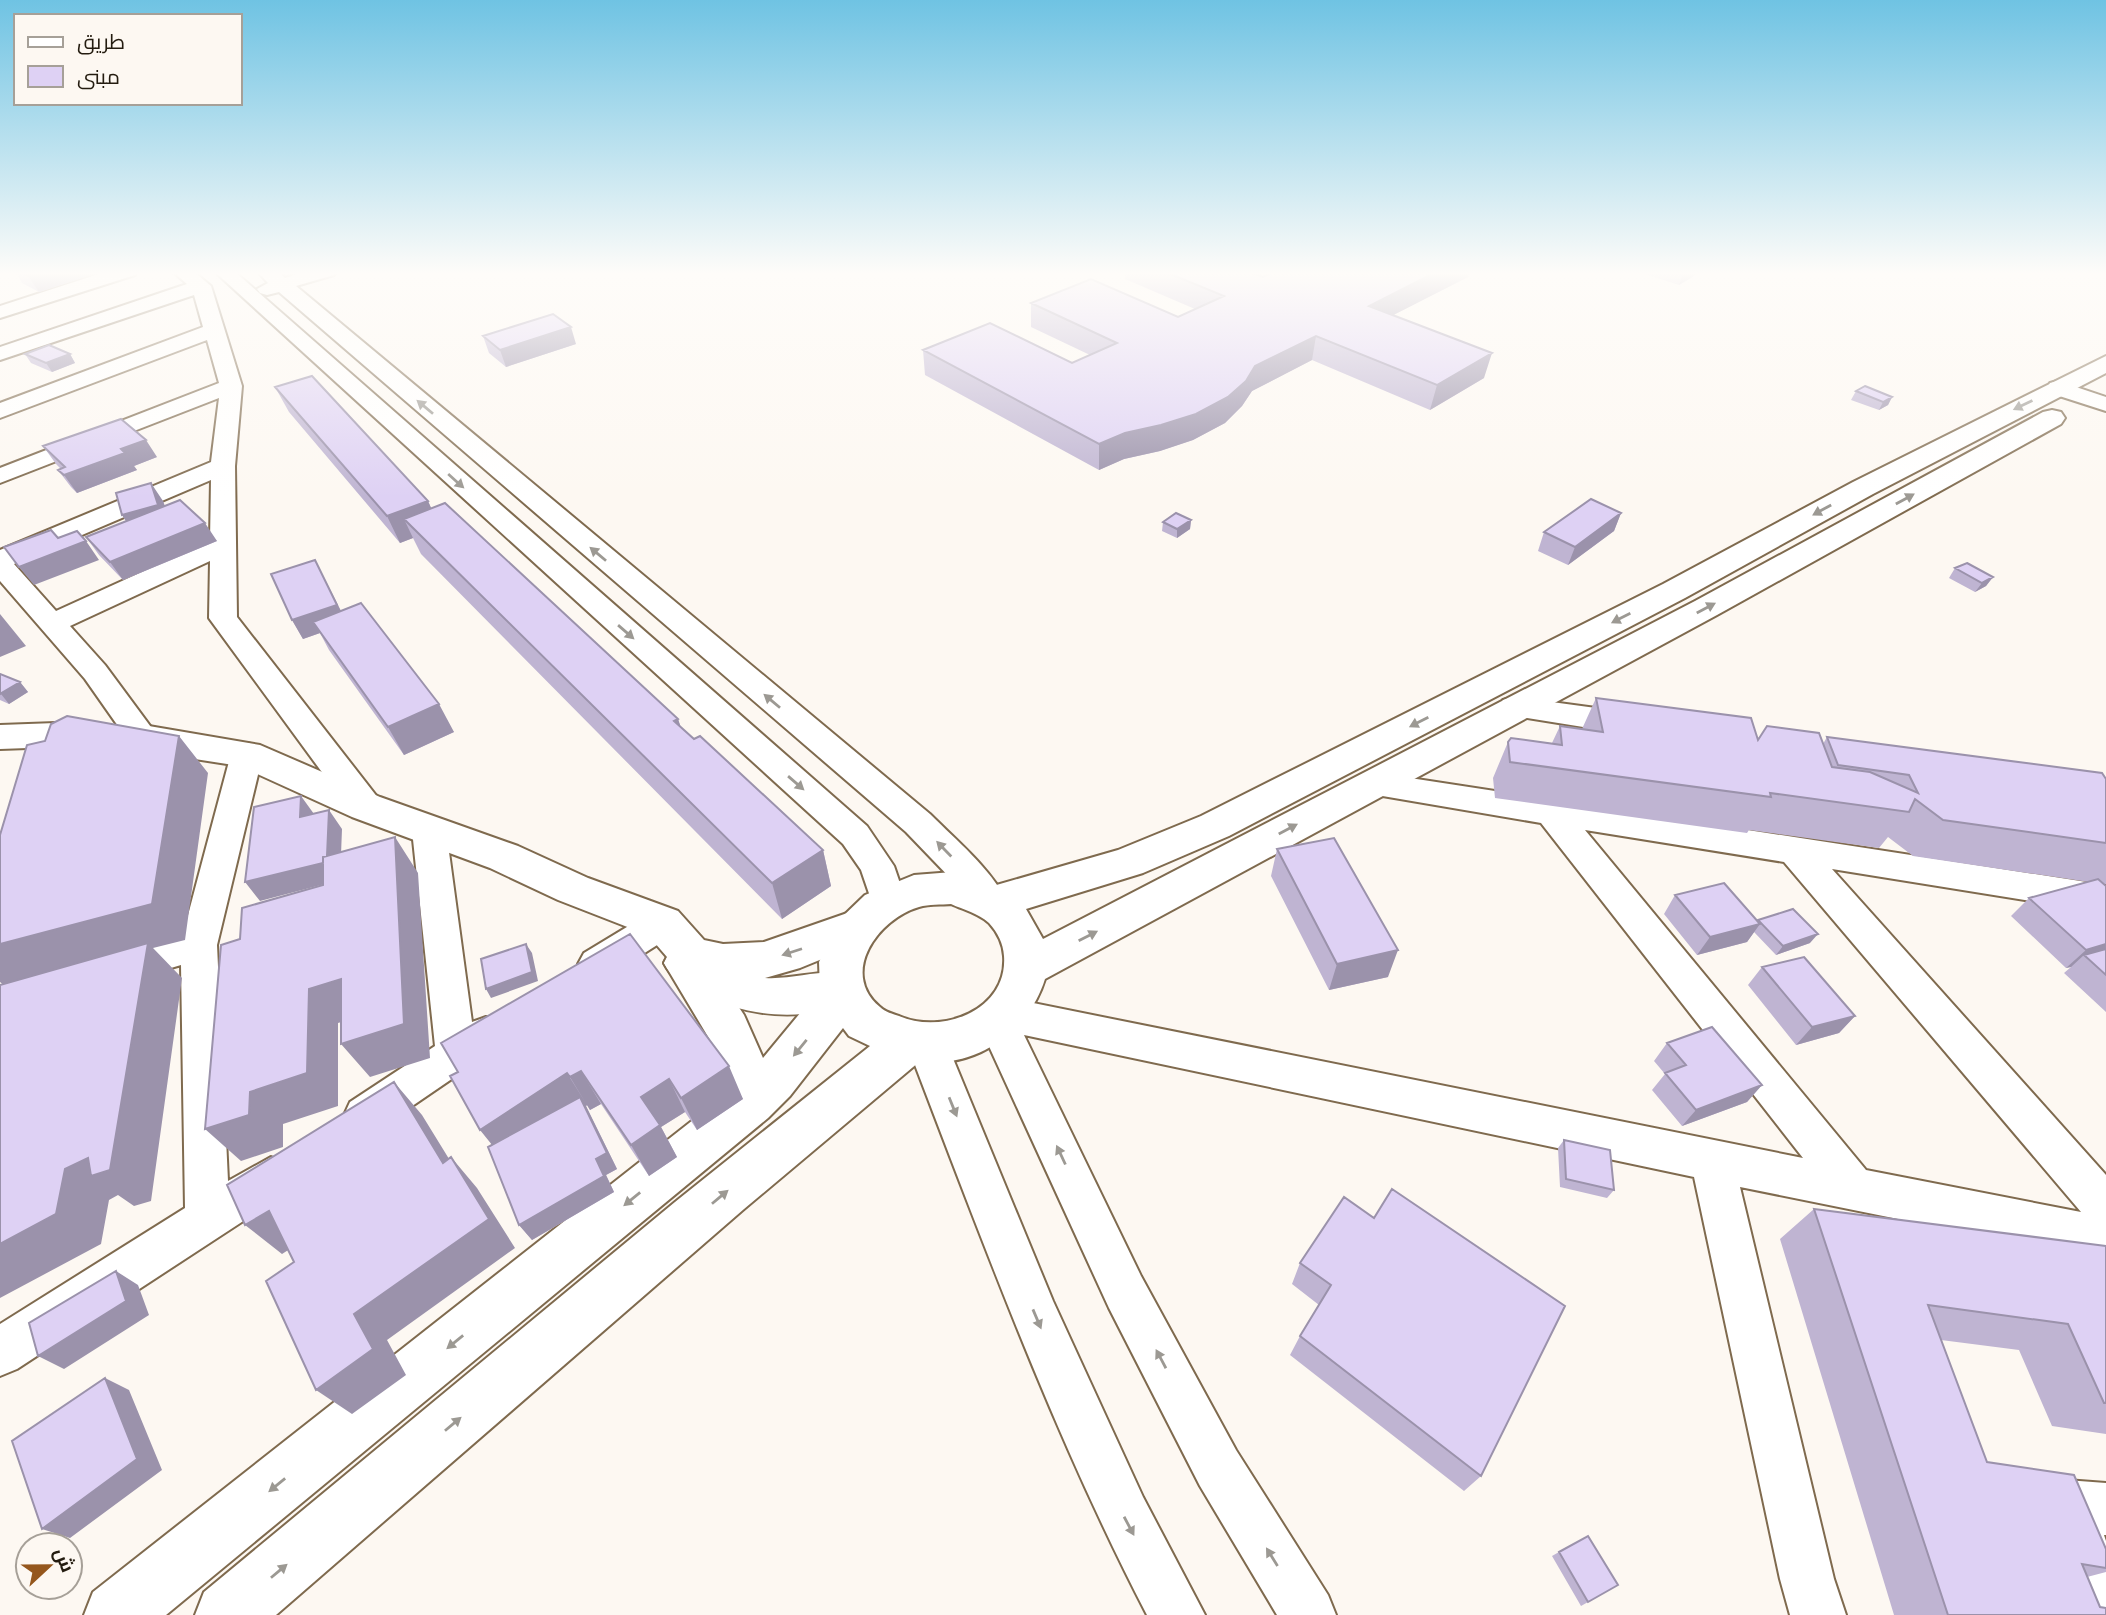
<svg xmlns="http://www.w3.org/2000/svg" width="2106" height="1615" font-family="'Times New Roman',Cairo,serif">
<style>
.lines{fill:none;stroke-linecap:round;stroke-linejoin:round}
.minor-casing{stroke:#7f6a4e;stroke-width:4}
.tertiary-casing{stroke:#7f6a4e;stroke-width:4}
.secondary-casing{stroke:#7f6a4e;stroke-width:4}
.minor{fill:#fff;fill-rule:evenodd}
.tertiary{fill:#fff;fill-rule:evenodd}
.secondary{fill:#fff;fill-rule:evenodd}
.wall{fill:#bfb4d2}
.shaded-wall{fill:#9b92ab}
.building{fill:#ded1f4;stroke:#9b92ab;stroke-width:2}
.oneway{fill:#9c9993}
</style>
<rect width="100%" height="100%" fill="#fdf8f2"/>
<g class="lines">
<g class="minor-casing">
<path id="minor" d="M108 271H137L135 275 0 318V306Z
M172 271H193L211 286 242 386 235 466 237 617 378 798 383 807 378 816 366 819 354 816 209 618 210 561 70 626 105 665 159 738 154 746 143 749 132 746 85 679 0 581V550L211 462 219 398 0 483V468L219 383 207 340 0 418V403L203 327 194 295 0 360V347L187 284ZM211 480 210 541 56 611 14 564Z
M214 271H234L867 826 894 866 906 901 901 911 888 915 875 911 861 870 843 844Z
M257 271H278L285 278 306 271H336L334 275 296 286 930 814C957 841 989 867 1007 901L1002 911 989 915 976 911 955 883 906 832 279 292 267 295 260 293 257 289 268 283Z
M2058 381 2106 397V411L2050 393 2047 388 2050 383Z
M1514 697 1633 713 1644 717 1648 724 1644 731 1633 735 1503 714 1499 707 1503 700Z
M247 743 258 746 263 754 217 945 228 1181 271 1157 286 1163 293 1178 286 1193 17 1369 0 1376V1324L185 1208 181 965 117 984 104 979 98 968 104 957 183 934 231 754 236 746Z
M1371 772 2106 885V913L1832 869 2106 1175V1261L1740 1187 1834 1579 1846 1615H1790L1780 1579 1694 1177 1024 1035 1141 1276 1236 1450 1328 1595 1336 1615H1277L1200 1486 1109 1308 977 1020 989 1002 1003 997 1803 1158 1541 823 1359 792 1355 784 1359 776ZM1585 830 1784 862 2081 1212 1866 1170Z
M429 817 441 821 446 830 472 1022 486 1017 500 1022 506 1034 500 1046 380 1128 365 1134 350 1128 344 1115 350 1102 435 1046 412 830 417 821Z
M663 908 676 913 681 923 676 933 610 975 597 979 584 975 578 964 584 953 650 913Z
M927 1027 941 1032 947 1044 1053 1301 1143 1497 1205 1615H1147C1052 1432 981 1237 907 1044L913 1032Z
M2066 1480 2106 1483V1535H2104L2106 1541V1615H2081L2040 1506 2048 1488Z"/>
</g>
<g class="tertiary-casing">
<path id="tertiary" d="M56 723 98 727 143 725 260 745 380 797 518 846 588 878 678 911 704 940 723 944 764 942 856 910 871 915 877 927 871 939 800 968 765 978C796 980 828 966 857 976L863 989 857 1002C803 1021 751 1019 700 993 685 985 672 979 664 963L667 957 648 935 558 900 490 868 352 817 240 766 143 751 98 753 56 747 0 749V725Z"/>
</g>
<g class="secondary-casing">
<path id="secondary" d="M2106 356V373L1873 494 1685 598 1229 836 1143 873 1026 909 1043 939 1695 601 2043 412 2052 410 2061 412 2065 418 2061 424 1717 615 1045 979C1028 1033 976 1068 919 1062L744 1209 276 1615H195L204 1592 675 1202 870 1046 849 1036 843 1028 790 1096 768 1118 166 1615H84L93 1592 726 1094 710 1040 664 963 671 950 686 945 701 950 744 1015 763 1058 820 989 819 962 833 932 839 920 865 895 914 875 953 872 993 886 1118 850 1201 816 1663 584 1853 482ZM951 904C964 910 978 913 989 923 998 933 1003 943 1004 956 1008 1010 942 1035 899 1016 893 1014 885 1012 880 1007 839 973 878 919 919 907 929 904 941 905 951 904Z"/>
</g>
<use href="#minor" class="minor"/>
<use href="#tertiary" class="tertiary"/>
<use href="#secondary" class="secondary"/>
</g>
<path class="wall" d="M15 271H96L97 273 39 292 22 283Z
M1125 271H1248L1263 277H1468L1393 315 1484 378 1430 410 1312 360 1252 391 1242 406 1225 423 1193 440 1160 451 1124 459 1099 470 925 375 923 350 1072 363 1090 355 1031 327V303L1178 317 1195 309 1125 279Z
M1635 271H1696L1694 276 1679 285Z
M483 336 576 344 506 367 489 353Z
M25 354H70L75 363 52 372 31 363Z
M275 387 428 501 431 508 678 719 681 728 823 850 831 886 782 919 421 554 413 538 400 543 289 412Z
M1856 391 1892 397 1888 405 1879 410 1851 400Z
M43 446 157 457 134 466 137 470 77 493 71 487 58 470 61 469 56 464Z
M163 501 165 506 217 541 123 580 99 555 86 537 126 521 122 515Z
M1621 513 1614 531 1568 565 1538 551 1544 532Z
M1191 520 1190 529 1177 538 1162 531 1163 522Z
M315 560 341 611 454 732 404 755 329 650 320 633 303 639 292 620Z
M1955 568 1993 577 1986 586 1975 592 1949 578Z
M0 674 20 682 28 692 9 704 0 700Z
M1596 698 1758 740 1823 744 1827 737 2106 779V884H2104L2106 886V1012L2064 973 2071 967 2066 968 2011 916 2029 898 2089 882 1913 856 1888 837 1879 848 1749 830 1747 833 1495 798 1493 778 1508 742 1552 743 1560 726 1582 729Z
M1277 849 1388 977 1329 990 1271 876Z
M1675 895 1758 921 1810 943 1776 955 1754 932 1747 942 1697 955 1664 914Z
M630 934 743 1099 697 1130 685 1112 661 1127 677 1157 649 1176 601 1104 590 1110 587 1105 586 1106 617 1169 606 1175 614 1192 532 1240 519 1225 492 1145 458 1072Z
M1762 967 1855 1016 1839 1033 1796 1045 1748 985Z
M1667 1043 1762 1085 1747 1102 1682 1126 1652 1090 1665 1074 1654 1061Z
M1564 1140 1614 1190 1607 1198 1560 1187 1558 1148Z
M1814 1209 2106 1246V1434L2052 1426 2019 1350 1941 1340 1987 1462 2106 1549V1572L2087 1577 2100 1607 2106 1615H1894L1780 1239Z
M1374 1218 1481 1476 1464 1491 1290 1355 1300 1336 1319 1305 1292 1284 1300 1263Z
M1559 1552 1618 1585 1581 1606 1552 1556Z"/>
<path class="shaded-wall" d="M44 271H96L97 273 39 292 28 276Z
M1438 271H1469L1468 277 1364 330 1369 306Z
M1684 271H1696L1694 276 1679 285Z
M571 327 576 344 506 367 500 350Z
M1316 336 1312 360 1252 391 1242 406 1225 423 1193 440 1160 451 1124 459 1099 470V444L1125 433 1255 366Z
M1492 353 1484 378 1430 410 1437 385Z
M70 354 75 363 52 372 46 363Z
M1892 397 1888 405 1879 410 1883 402Z
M146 440 157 457 134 466 137 470 77 493 64 475 121 449Z
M151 483 163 501 170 523 134 533 122 515Z
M428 501 440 528 404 519 413 538 400 543 387 516Z
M1621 513 1614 531 1568 565 1575 547Z
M1191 520 1190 529 1177 538V529Z
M205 523 217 541 123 580 110 562Z
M86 541 99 560 34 585 19 567Z
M315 560 347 623 313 622 320 633 303 639 292 620Z
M1993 577 1986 586 1975 592 1982 583Z
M0 614 26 646 0 657Z
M20 682 28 692 9 704 1 694Z
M439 704 454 732 404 755 388 727Z
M678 719 690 755 674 721Z
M179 736 208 773 185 940 153 948 182 978 151 1201 134 1206 118 1195 109 1200 101 1244 0 1298V1244L65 1169 6 987 0 982V944Z
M301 796 314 814 300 817Z
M329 810 342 829 340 880 260 901 245 882Z
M395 837 418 873 430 1058 370 1077 341 1044Z
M823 850 831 886 782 919 772 883Z
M1760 924 1747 942 1697 955 1710 937Z
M1818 934 1810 943 1776 955 1783 946Z
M526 944 532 953 538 981 491 998 486 989Z
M2106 944V956L2084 955 2071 967 2066 968 2086 950Z
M1398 950 1388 977 1329 990 1337 964Z
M341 979 368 1014 338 1023V1106L283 1124V1147L241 1161 205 1129 250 1092 309 989Z
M1855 1016 1839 1033 1796 1045 1812 1027Z
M729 1066 743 1099 697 1130 681 1098Z
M581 1071 601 1104 590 1110 570 1077Z
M567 1073 587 1105 586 1106 617 1169 606 1175 614 1192 532 1240 519 1225 505 1161 480 1130Z
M669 1079 685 1112 661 1127 677 1157 649 1176 631 1145 641 1097Z
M394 1082 422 1115 470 1193 443 1163Z
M1762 1085 1747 1102 1682 1126 1696 1110Z
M451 1157 477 1188 515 1248 387 1340 406 1375 352 1414 316 1390 354 1314Z
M269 1211 304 1240 282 1254 245 1225Z
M116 1271 138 1285 149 1315 64 1369 38 1356Z
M105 1378 129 1390 162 1470 70 1538 42 1529Z"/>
<path class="building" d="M20 271H44L28 276Z
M1163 271H1248L1263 277 1275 271H1438L1369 306 1492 353 1437 385 1316 336 1255 366 1246 381 1228 397 1196 414 1161 425 1125 433 1099 444 923 350 990 323 1072 363 1117 343 1031 303 1091 279 1178 317 1224 296Z
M553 314 571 327 500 350 483 336Z
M49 345 70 354 46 363 25 354Z
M312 376 428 501 387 516 275 387Z
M1865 386 1892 397 1883 402 1856 391Z
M121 419 146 440 121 449 125 453 64 475 58 470 65 467 43 446Z
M151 483 158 505 122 515 116 493Z
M1591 499 1621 513 1575 547 1544 532Z
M180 500 205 523 110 562 86 537Z
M445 503 678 719 674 721 694 739 700 736 823 850 772 883 404 519Z
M1176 513 1191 520 1177 529 1163 522Z
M51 530 58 538 77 531 86 541 19 567 4 547Z
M315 560 337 605 292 620 271 574Z
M1967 563 1993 577 1982 583 1955 568Z
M361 603 439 704 388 727 313 622Z
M0 674 20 682 0 694Z
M1596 698 1751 718 1758 740 1767 726 1819 733 1832 767 1870 772 1918 793 1909 775 1838 765 1827 737 2102 773 2106 779V843L1943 820 1915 799 1909 812 1770 793 1771 797 1510 762 1508 742 1511 738 1562 745 1560 726 1603 732Z
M67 716 179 736 152 904 0 944V835L27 745 45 741 51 724Z
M301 796 300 817 329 810 327 856 323 857V863L245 882 254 807Z
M395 837 404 1024 341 1044V979L309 989 307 1073 250 1092 249 1115 205 1129 221 945 240 939 242 908 323 885V857Z
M1334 838 1398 950 1337 964 1277 849Z
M2098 879 2106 886V944L2086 950 2029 898Z
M1724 883 1760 924 1710 937 1675 895Z
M1793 909 1818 934 1783 946 1758 920Z
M630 934 729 1066 681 1098 669 1079 641 1097 660 1125 631 1145 581 1071 570 1077 567 1073 480 1130 450 1076 458 1072 441 1043Z
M148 943 110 1170 91 1176 88 1158 65 1169 56 1214 0 1244V985Z
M526 944 532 972 486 989 481 959Z
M2106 949V975L2084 955Z
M1804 957 1855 1016 1812 1027 1762 967Z
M1712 1027 1762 1085 1696 1110 1665 1073 1686 1065 1667 1043Z
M394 1082 443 1163 451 1157 489 1219 354 1314 373 1349 316 1390 266 1281 294 1262 269 1211 245 1225 227 1185Z
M580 1097 607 1153 596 1159 604 1176 519 1225 488 1147Z
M1564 1140 1610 1150 1614 1190 1566 1179Z
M1392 1189 1565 1306 1481 1476 1300 1336 1331 1285 1300 1263 1344 1197 1374 1218Z
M1814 1209 2106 1246V1403H2104L2068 1324 1928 1305 1987 1462 2074 1475 2106 1549V1568L2082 1564 2100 1607 2106 1608V1615H1948Z
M116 1271 126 1301 38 1356 29 1323Z
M105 1378 137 1459 42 1529 12 1441Z
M1588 1536 1618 1585 1588 1602 1559 1552Z"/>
<defs><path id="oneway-solid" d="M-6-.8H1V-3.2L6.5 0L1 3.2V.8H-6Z" transform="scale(1.75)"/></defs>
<g class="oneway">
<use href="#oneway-solid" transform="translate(2023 405) rotate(154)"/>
<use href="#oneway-solid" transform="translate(425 407) rotate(-140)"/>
<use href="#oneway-solid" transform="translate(456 481) rotate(42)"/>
<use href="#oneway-solid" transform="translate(1905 499) rotate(-29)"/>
<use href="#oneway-solid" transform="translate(1822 510) rotate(151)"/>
<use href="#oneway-solid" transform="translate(598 554) rotate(-140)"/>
<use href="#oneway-solid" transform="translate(1706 608) rotate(-28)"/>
<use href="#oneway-solid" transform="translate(1621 618) rotate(153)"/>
<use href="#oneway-solid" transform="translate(626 632) rotate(41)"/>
<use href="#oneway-solid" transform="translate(772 701) rotate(-140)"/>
<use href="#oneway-solid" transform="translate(1419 722) rotate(153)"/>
<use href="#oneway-solid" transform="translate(796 783) rotate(41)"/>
<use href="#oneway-solid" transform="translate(1288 829) rotate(-28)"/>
<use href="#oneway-solid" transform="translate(944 849) rotate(-134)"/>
<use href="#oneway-solid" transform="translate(1088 936) rotate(-27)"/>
<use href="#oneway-solid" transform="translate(792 952) rotate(162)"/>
<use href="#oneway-solid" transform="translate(800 1048) rotate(129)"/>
<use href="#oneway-solid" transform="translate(953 1107) rotate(68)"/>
<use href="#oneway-solid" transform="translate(1061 1155) rotate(-115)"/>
<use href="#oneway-solid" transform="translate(720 1197) rotate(-40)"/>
<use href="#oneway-solid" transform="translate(632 1199) rotate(141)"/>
<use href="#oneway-solid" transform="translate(1037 1319) rotate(67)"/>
<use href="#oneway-solid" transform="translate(455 1342) rotate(141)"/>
<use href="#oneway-solid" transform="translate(1161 1359) rotate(-118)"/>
<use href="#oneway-solid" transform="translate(453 1424) rotate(-40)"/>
<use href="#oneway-solid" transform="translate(277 1485) rotate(141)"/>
<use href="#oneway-solid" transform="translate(1129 1526) rotate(62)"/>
<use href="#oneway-solid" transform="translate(1272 1557) rotate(-122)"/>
<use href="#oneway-solid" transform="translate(279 1571) rotate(-40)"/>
</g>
<linearGradient id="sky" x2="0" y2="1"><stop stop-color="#6fc3e3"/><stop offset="0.55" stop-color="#fefcf9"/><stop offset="1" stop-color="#fefcf9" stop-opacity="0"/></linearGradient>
<rect width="2106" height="497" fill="url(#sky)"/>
<rect x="14" y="14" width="228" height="91" fill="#fdf8f2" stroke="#a6a098" stroke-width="2"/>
<rect x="28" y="37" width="35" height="10" fill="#ffffff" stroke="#a6a098" stroke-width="2"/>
<text x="77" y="49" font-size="21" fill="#241c10">طريق</text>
<rect x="28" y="66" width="35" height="21" fill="#ded1f4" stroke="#a6a098" stroke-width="2"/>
<text x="77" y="84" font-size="21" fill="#241c10">مبنى</text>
<g transform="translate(49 1566) rotate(68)"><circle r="33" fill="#fdf8f2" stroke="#a6a098" stroke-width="2"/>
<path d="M0-5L12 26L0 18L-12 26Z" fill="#95571d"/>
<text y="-10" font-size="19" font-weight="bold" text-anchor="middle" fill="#241c10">ش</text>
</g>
</svg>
